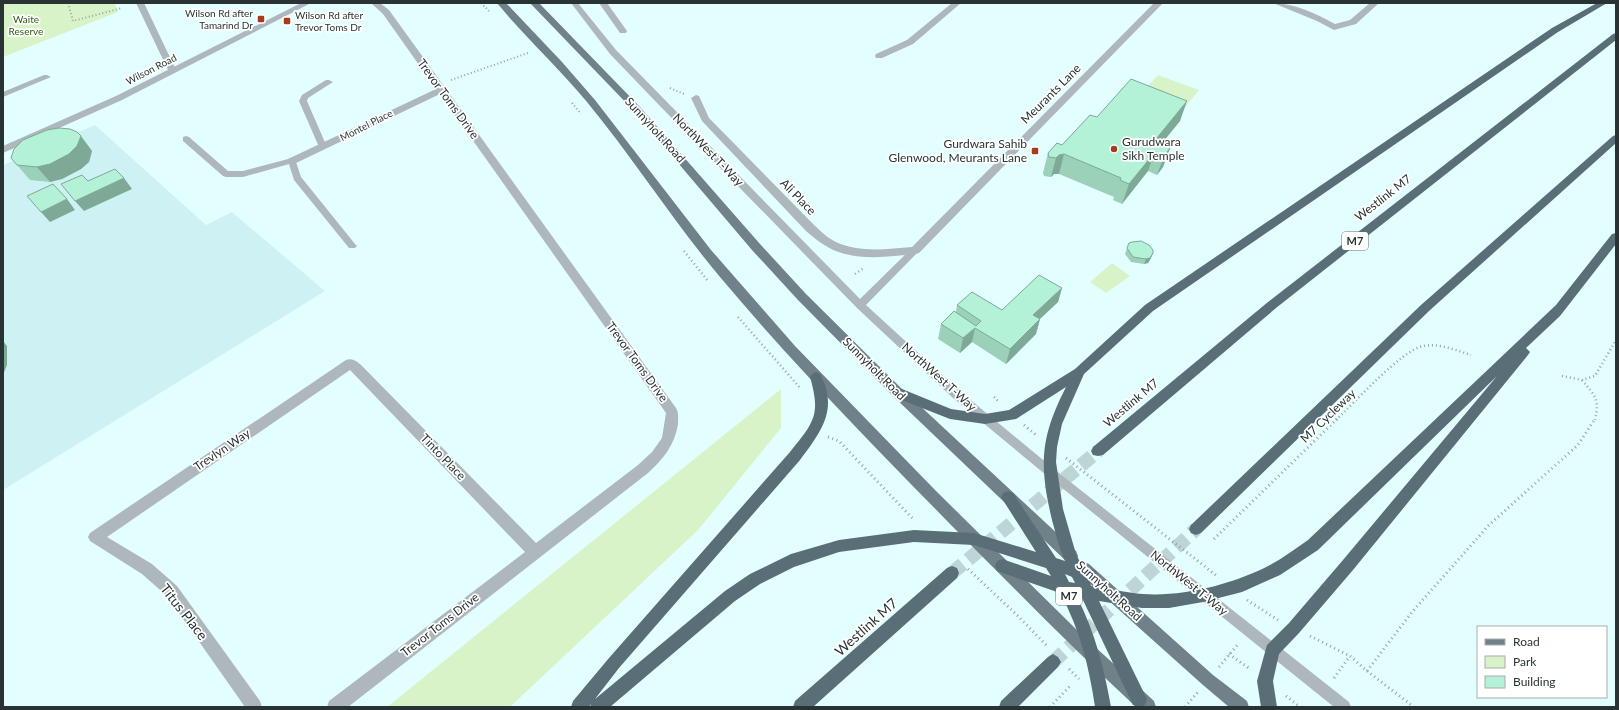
<svg xmlns="http://www.w3.org/2000/svg" width="1619" height="710" font-family="Lato,sans-serif">
<style>
.built{fill:#cef2f3}
.green{fill:#d9f3c9}
.lines{fill:none;stroke-linecap:round;stroke-linejoin:round}
.motorway-tunnel{stroke:#bed5d6;stroke-width:14;stroke-dasharray:14 7;stroke-linecap:butt}
.path-far2{stroke:#91a4a5;stroke-width:2;stroke-dasharray:1 2.5;stroke-linecap:butt}
.path-far1{stroke:#91a4a5;stroke-width:2.5;stroke-dasharray:1 3;stroke-linecap:butt}
.path{stroke:#91a4a5;stroke-width:3;stroke-dasharray:1 3.5;stroke-linecap:butt}
.service{fill:#aeb7bc;fill-rule:evenodd}
.minor{fill:#aeb7bc;fill-rule:evenodd}
.tertiary{fill:#aeb7bc;fill-rule:evenodd}
.primary{fill:#70818a;fill-rule:evenodd}
.motorway{fill:#5a6e78;fill-rule:evenodd}
.wall{fill:#9bd0b9}
.shaded-wall{fill:#7ea996}
.building{fill:#b4f2d7;stroke:#7ea996}
.poi-dot{fill:#a43c1d;stroke:#fff;stroke-width:1.5}
.labels{text-anchor:middle;stroke-width:3.5;stroke-linejoin:round;paint-order:stroke}
.far-poi-label{font-size:10px;fill:#293333;stroke:#fff;text-anchor:end}
.far-park-label{font-size:10px;fill:#325614;stroke:#fff}
.far-street-label{font-size:10px;fill:#293333;stroke:#fff}
.shield{fill:#fff;stroke:#697070;stroke-width:1}
.shield-label{font-size:11px;font-weight:bold;fill:#293333}
.street-label{font-size:12px;fill:#293333;stroke:#fff}
.poi-label{font-size:12px;fill:#293333;stroke:#fff;text-anchor:start}
.near-street-label{font-size:14px;fill:#293333;stroke:#fff}
</style>
<rect width="100%" height="100%" fill="#e3feff"/>
<path class="built" d="M95 125 206 225 232 212 325 291 3 490V165Z"/>
<path class="green" d="M3 3H115L118 12 3 57Z
M1158 75 1199 90 1182 111 1140 95Z
M1112 263 1130 276 1106 293 1090 282Z
M781 389V428L698 530 510 707H387Z"/>
<g class="lines">
<path class="motorway-tunnel" d="M952 573 1098 451
M1053 662 1196 529"/>
<path class="path-far2" d="M68 3 73 21 122 8
M481 3 489 11
M451 80 528 53
M670 88 684 94
M572 103 581 114"/>
<path class="path-far1" d="M684 251 708 281
M855 274 864 268
M738 317 801 389
M1562 376 1582 380 1595 376 1616 340
M1582 380C1595 396 1600 399 1595 420
M994 397 998 401
M1336 420C1353 404 1402 350 1423 346 1439 343 1456 350 1471 355"/>
<path class="path" d="M1024 425 1037 436
M828 437 839 441 914 520
M1066 458 1217 576
M1214 539 1337 419
M968 569 1017 615 1047 646
M1247 600 1278 620
M1310 636 1350 656 1367 671 1412 612 1489 525 1578 445 1595 419
M1229 654 1250 669
M1219 667 1239 643
M1069 669 1079 679
M1367 671 1414 707
M1334 678 1350 656
M1286 696 1300 707
M1050 707 1070 686
M1185 707 1198 692"/>
<path class="service" d="M571 3H578L616 50 860 299 912 248H918L920 250 918 252 866 305 961 392 1054 469 1349 702 1351 707H1334L1046 475 953 398 857 308 659 105 610 54Z
M44 75H47L51 77 3 97V92Z
M326 80H329L333 82 308 98 307 101 327 147 323 150 319 147 299 101 302 95Z
M186 136 189 137 228 171H243L292 158 295 159 301 177 355 244 357 246 355 248H349L294 180 289 164 243 177H226L223 176 183 141V137Z"/>
<path class="minor" d="M136 3H144L176 70 175 72 172 73 168 70Z
M371 3H380L389 10 676 408C679 413 678 418 678 424 675 445 663 459 648 473L348 707H327L329 701 525 552 350 370 107 537 152 564 177 586 260 701 262 707H245L167 596 142 574 90 541 88 537 90 533 346 360C354 357 360 364 366 370L536 543 638 465 652 452 662 438 666 413 440 94 296 163H288L287 161 288 159 436 89 383 14Z
M599 3H607L627 31 626 33H620Z
M952 3H961L913 44 882 58H876L875 56 876 54 907 40Z
M1154 3H1163L919 253 915 254C886 257 852 262 826 246 819 242 812 236 806 231L702 121 691 98 696 95 699 96 709 118 814 225C821 231 827 238 836 242 859 253 887 249 912 247Z
M1273 3C1294 3 1317 14 1335 24L1350 20 1370 3H1379L1356 24 1334 30 1317 21Z"/>
<path class="tertiary" d="M301 3H311L122 100 3 153V146L116 96Z"/>
<path class="primary" d="M497 3H506L562 62 595 100 711 250 795 346 936 491 1080 633 1154 701 1156 707H1136C1073 649 1013 587 952 526 873 445 793 364 720 277 673 221 634 159 587 102 559 68 525 37 497 3Z
M530 3H539L639 106 760 244 806 294 902 389 1076 551 1078 556 1076 561 1071 562 1066 561 894 397 798 300 752 250 633 110Z
M1084 562 1089 564 1213 675 1247 701 1249 707H1229L1203 685 1079 574 1077 569 1079 564Z"/>
<path class="motorway" d="M1597 3H1607L1558 32 1153 311 1084 374 1062 424 1057 447 1056 462 1063 509 1076 554 1082 566 1096 571 1098 576 1096 581 1090 582 1091 586C1108 588 1126 593 1143 594 1183 597 1234 584 1270 565 1283 558 1295 549 1308 540L1556 305 1612 234 1616 233V244L1560 316 1526 348 1530 352 1528 355 1353 570 1299 633 1279 654 1273 681 1277 707H1261L1257 681 1267 645 1289 623 1343 560 1497 376 1318 550 1280 575 1242 592 1203 602 1169 608H1142L1099 601 1147 699 1145 705 1139 707 1133 705 1082 598 1077 597C1095 632 1104 668 1111 707H1095C1089 667 1080 629 1060 593L997 571 995 566 997 561 1002 559 1051 576 1046 568 974 545 914 542 839 552 794 567 760 584 735 601 610 707H590L591 704 589 707H571L573 701 609 658 790 452C814 422 821 415 810 377L812 374 816 372 820 374C839 409 821 432 800 460L619 668 595 699 725 591 750 574 791 554 839 540 914 530 974 533 1036 552 1001 497 1003 493 1008 491 1013 493 1056 558 1065 561C1059 548 1056 534 1052 520 1039 465 1040 438 1066 387L1016 419 985 424 950 419 894 397 892 393 894 389 898 388 902 389 951 409 985 414 1009 410 1075 369 1145 305 1552 28ZM1065 574 1072 577 1075 583 1069 582Z
M1616 33V40L1276 308 1103 455 1098 456 1093 455 1091 451 1093 447 1268 302 1613 34Z
M1616 135V143L1429 311 1201 533 1196 535 1191 533 1189 529 1191 525 1421 305 1613 136Z
M952 566 957 568 959 573 957 578 813 707H793L795 701 947 568Z
M1053 654 1058 657 1061 662 1058 667 1018 707H999L1001 701 1048 657Z"/>
</g>
<path class="wall" d="M1097 117 1180 121 1162 143 1170 148 1163 167 1157 175 1148 171 1122 204 1113 200 1114 197 1059 174H1054L1051 177 1044 176 1043 173 1048 153 1062 145Z
M77 132 92 151 89 162 81 169 62 179 50 182 30 180 11 158Z
M1127 248 1151 258 1148 263 1144 264 1131 262 1125 254Z
M1062 288 1058 302 1040 319 1036 334 1006 364 972 342 960 353 938 339 941 324 956 312 957 305 1002 310Z"/>
<path class="shaded-wall" d="M1187 101 1180 121 1149 159 1156 139Z
M81 136 92 151 89 162 81 169 62 179 50 182 37 167Z
M1170 148 1163 167 1157 175 1164 156Z
M1155 152 1148 171 1122 204 1129 184Z
M1064 154 1059 174H1054L1051 177 1056 158 1059 155Z
M124 178 132 189 84 211 75 201Z
M67 199 75 210 50 222 41 212Z
M1153 253 1151 258 1148 263 1144 264 1146 259Z
M1062 288 1058 302 1029 329 1033 315Z
M1040 319 1036 334 1006 364 1010 349Z
M975 328 972 342 960 353 963 338Z
M3 341 7 346V365L3 375Z"/>
<path class="building" d="M1131 79 1187 101 1156 139 1170 148 1164 156 1155 152 1129 184 1120 180 1121 178 1064 154 1059 155 1056 158 1049 157 1048 153 1057 143 1062 145 1090 115 1097 117Z
M59 128 70 129 77 132 81 136 77 146 69 154 50 164 37 167 17 165 11 158 14 149 23 140 47 130Z
M115 169 124 178 75 201 61 184 82 175 88 181Z
M53 184 67 199 41 212 27 196Z
M1141 241 1149 245 1153 250V253L1150 258 1146 259 1133 257 1127 248 1129 243 1132 242Z
M1039 275 1062 288 1033 315 1040 319 1010 349 975 328 963 338 941 324 954 311 976 326 981 321 957 305 972 292 1002 310Z"/>
<g class="poi-dot">
<rect x="257" y="15" width="8" height="8" rx="2"/>
<rect x="283" y="17" width="8" height="8" rx="2"/>
<circle cx="1114" cy="149" r="4"/>
<rect x="1031" y="147" width="8" height="8" rx="2"/>
</g>
<g class="labels">
<g class="far-poi-label">
<text x="253" y="17">Wilson Rd after<tspan x="253" dy="12">Tamarind Dr</tspan></text>
<text x="295" y="19" text-anchor="start">Wilson Rd after<tspan x="295" dy="12">Trevor Toms Dr</tspan></text>
</g>
<g class="far-park-label">
<text x="26" y="23">Waite<tspan x="26" dy="12">Reserve</tspan></text>
</g>
<g class="far-street-label">
<text transform="translate(151 69) rotate(-27)" y="4">Wilson Road</text>
<text transform="translate(366 125) rotate(-27)" y="4">Montel Place</text>
</g>
<g class="shield">
<rect x="1342" y="232" width="26" height="18" rx="3"/>
<rect x="1056" y="587" width="26" height="18" rx="3"/>
</g>
<g class="shield-label">
<text x="1355" y="245">M7</text>
<text x="1069" y="600">M7</text>
</g>
<g class="street-label">
<text transform="translate(1051 94) rotate(-45)" y="4">Meurants Lane</text>
<text transform="translate(448 99) rotate(54)" y="4">Trevor Toms Drive</text>
<text transform="translate(655 130) rotate(48)" y="4">Sunnyholt Road</text>
<text transform="translate(708 150) rotate(46)" y="4">NorthWest T-Way</text>
<text transform="translate(798 197) rotate(46)" y="4">Ali Place</text>
<text transform="translate(1383 198) rotate(-38)" y="4">Westlink M7</text>
<text transform="translate(637 362) rotate(54)" y="4">Trevor Toms Drive</text>
<text transform="translate(874 369) rotate(45)" y="4">Sunnyholt Road</text>
<text transform="translate(939 377) rotate(42)" y="4">NorthWest T-Way</text>
<text transform="translate(1131 403) rotate(-40)" y="4">Westlink M7</text>
<text transform="translate(1328 416) rotate(-44)" y="4">M7 Cycleway</text>
<text transform="translate(222 450) rotate(-34)" y="4">Trevlyn Way</text>
<text transform="translate(443 457) rotate(46)" y="4">Tinto Place</text>
<text transform="translate(1189 583) rotate(39)" y="4">NorthWest T-Way</text>
<text transform="translate(1109 591) rotate(42)" y="4">Sunnyholt Road</text>
<text transform="translate(440 625) rotate(-38)" y="4">Trevor Toms Drive</text>
</g>
<g class="poi-label">
<text x="1122" y="146">Gurudwara<tspan x="1122" dy="14">Sikh Temple</tspan></text>
<text x="1027" y="148" text-anchor="end">Gurdwara Sahib<tspan x="1027" dy="14">Glenwood, Meurants Lane</tspan></text>
</g>
<g class="near-street-label">
<text transform="translate(184 612) rotate(52)" y="5">Titus Place</text>
<text transform="translate(866 627) rotate(-42)" y="5">Westlink M7</text>
</g>
</g>
<rect width="1619" height="710" fill="none" stroke="#293333" stroke-width="8"/>
<rect x="1477" y="626" width="130" height="72" fill="#ffffff" stroke="#a9adad"/>
<rect x="1485" y="639" width="20" height="6" fill="#70818a" stroke="#a9adad"/>
<text x="1513" y="646" font-size="12" fill="#293333">Road</text>
<rect x="1485" y="656" width="20" height="12" fill="#d9f3c9" stroke="#a9adad"/>
<text x="1513" y="666" font-size="12" fill="#293333">Park</text>
<rect x="1485" y="676" width="20" height="12" fill="#b4f2d7" stroke="#a9adad"/>
<text x="1513" y="686" font-size="12" fill="#293333">Building</text>
</svg>
